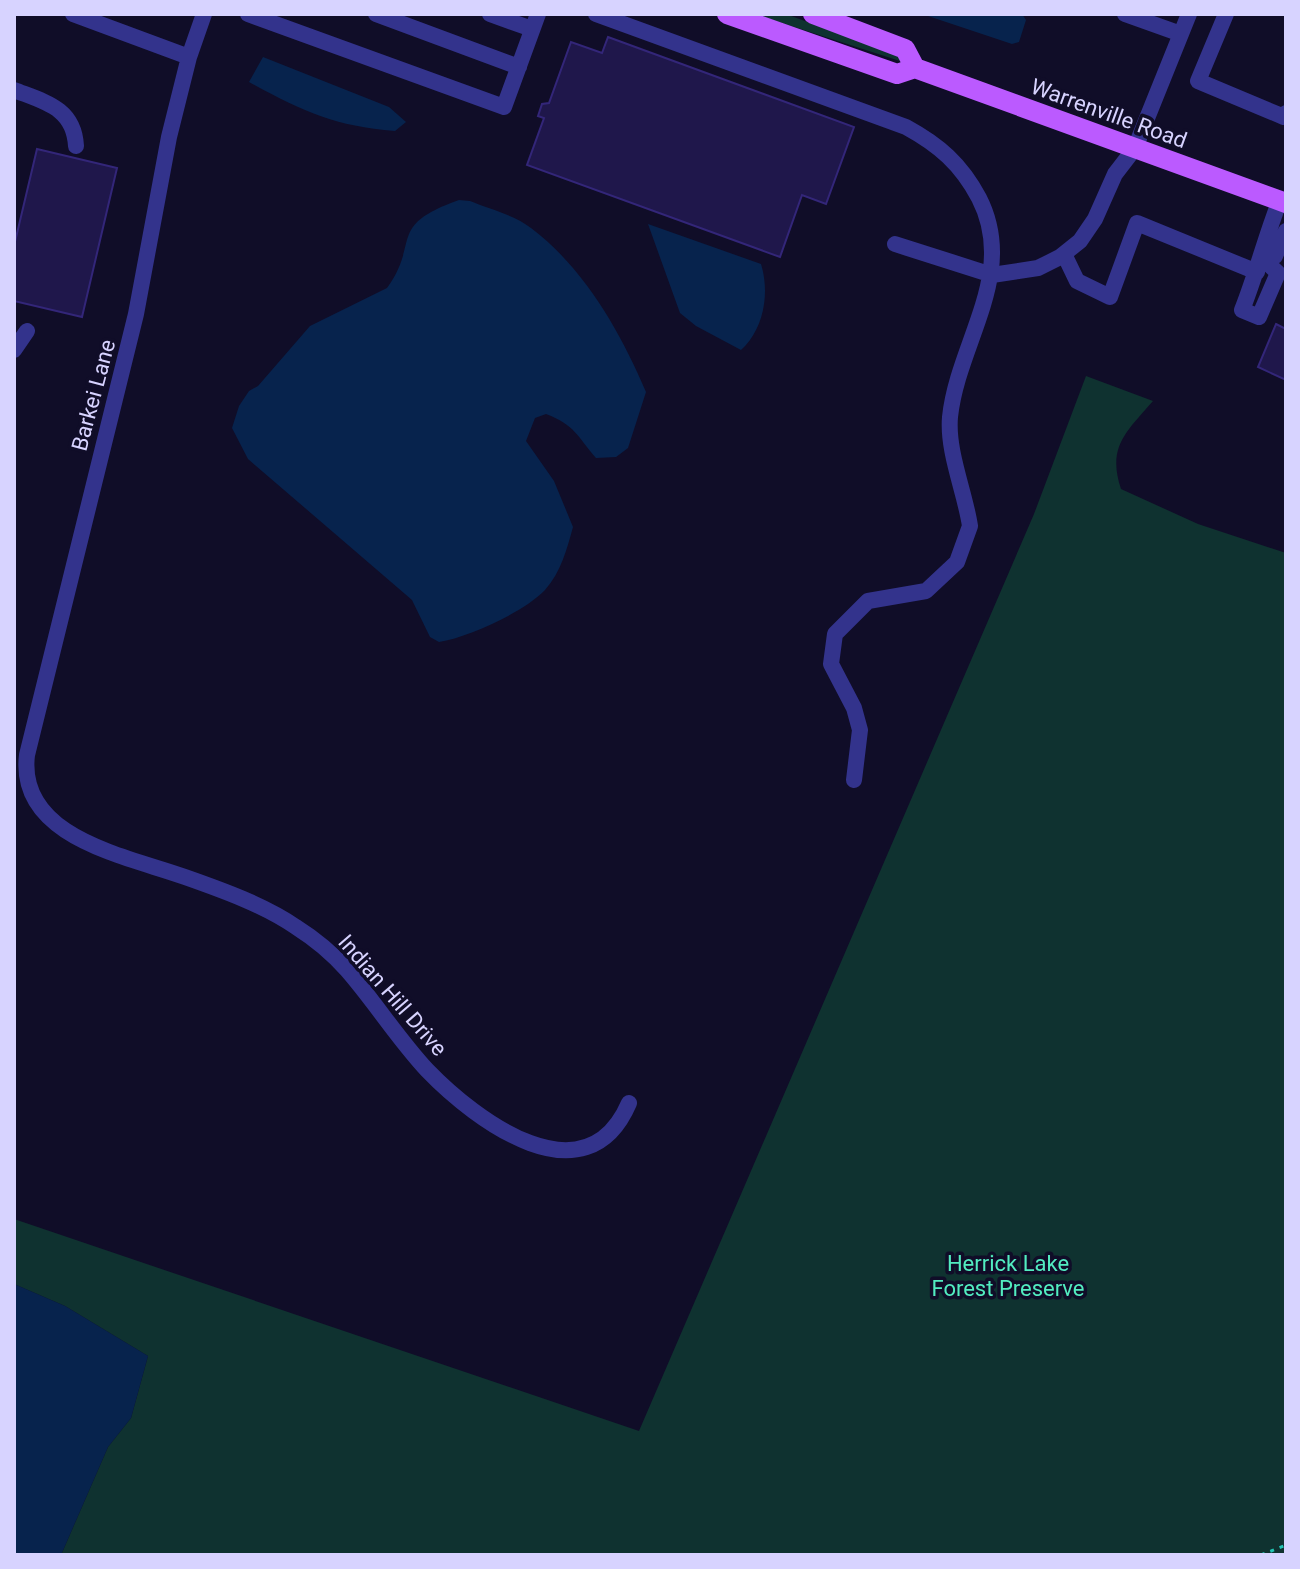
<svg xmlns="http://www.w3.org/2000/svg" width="1300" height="1569" font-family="Roboto,sans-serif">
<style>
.green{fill:#0f3230}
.water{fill:#07234d}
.building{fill:#1f174b;stroke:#332679;stroke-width:2}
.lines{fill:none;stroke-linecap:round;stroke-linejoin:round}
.path{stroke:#22c4b4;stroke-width:3;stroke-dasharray:4 6;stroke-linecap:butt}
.minor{stroke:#33338c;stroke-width:16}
.major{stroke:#bb5aff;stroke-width:20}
.labels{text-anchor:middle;stroke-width:7;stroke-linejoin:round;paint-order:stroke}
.street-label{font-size:22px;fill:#d7d3ff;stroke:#100d28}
.park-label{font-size:22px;fill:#52ecc0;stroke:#100d28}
</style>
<rect width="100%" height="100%" fill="#100d28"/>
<path class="green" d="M754 14H786L904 58 903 62Z
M1086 376 1153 401C1126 432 1107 447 1121 489L1198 524 1286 553V1555H61L108 1447 131 1418 148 1356 65 1306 14 1284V1219L639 1431 1034 514Z"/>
<path class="water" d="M922 14H1022L1026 20 1019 42 1012 44Z
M263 57 389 107 406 122 395 131C334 126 302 111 249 82Z
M459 200 470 201C489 209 515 215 531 228 584 268 620 331 646 392L628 448 616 457 596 458C577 436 575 425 546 414L535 418 526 441 554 481 573 527C567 549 561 572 545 590 524 612 469 637 439 642L430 637 412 600 248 459 232 428 239 406 249 391 258 386 310 326 387 288C421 241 386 226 459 200Z
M648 224 761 264C770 293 764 329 741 350L696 326 680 313Z
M14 1284 65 1306 148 1356 131 1418 108 1447 61 1555H14Z"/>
<path class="building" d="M608 37 854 127 826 204 802 195 780 257 527 165 544 118 538 116 542 104 549 103 571 42 602 53Z
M37 149 117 168 82 317 14 301V246Z
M1276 324 1286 329V380L1258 367Z"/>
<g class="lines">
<path class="path" d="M1261 1555 1286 1545"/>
<path class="minor" d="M73 14 189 57 169 137 136 314 27 755C17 838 127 856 185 877 222 890 264 905 296 927 315 939 332 953 347 970 375 1002 398 1039 427 1070 476 1121 586 1203 629 1103
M248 14 504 107 538 14
M376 14 519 67
M490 14 532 29
M596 14 906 127C939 145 961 164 979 198 1018 274 958 342 950 417 947 452 965 492 970 526L957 562 926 591 868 601 835 634 831 664 854 708 860 730 854 780
M1125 14 1181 34
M1226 14 1198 81 1284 117 1286 113
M189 57 204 14
M14 90C45 102 74 108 76 146
M895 244 992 275 1038 268 1060 257 1080 241 1095 219 1115 174 1135 148 1189 14
M1064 254 1077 281 1110 297 1137 223 1257 272
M1263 259 1278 273 1259 317 1242 310C1257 272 1265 238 1280 200
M1263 259 1275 256 1286 231
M14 350 27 331"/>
<path class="major" d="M727 14 897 74 915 68
M813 14 905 49 915 68 1286 203"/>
</g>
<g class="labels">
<g class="street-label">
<text transform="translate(1109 113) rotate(20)" y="8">Warrenville Road</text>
<text transform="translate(93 395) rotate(-75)" y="8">Barkei Lane</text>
<text transform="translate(393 995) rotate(49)" y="8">Indian Hill Drive</text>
</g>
<g class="park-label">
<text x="1008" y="1271">Herrick Lake<tspan x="1008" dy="25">Forest Preserve</tspan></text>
</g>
</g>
<rect width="1300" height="1569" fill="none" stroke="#d7d3ff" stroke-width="32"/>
</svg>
